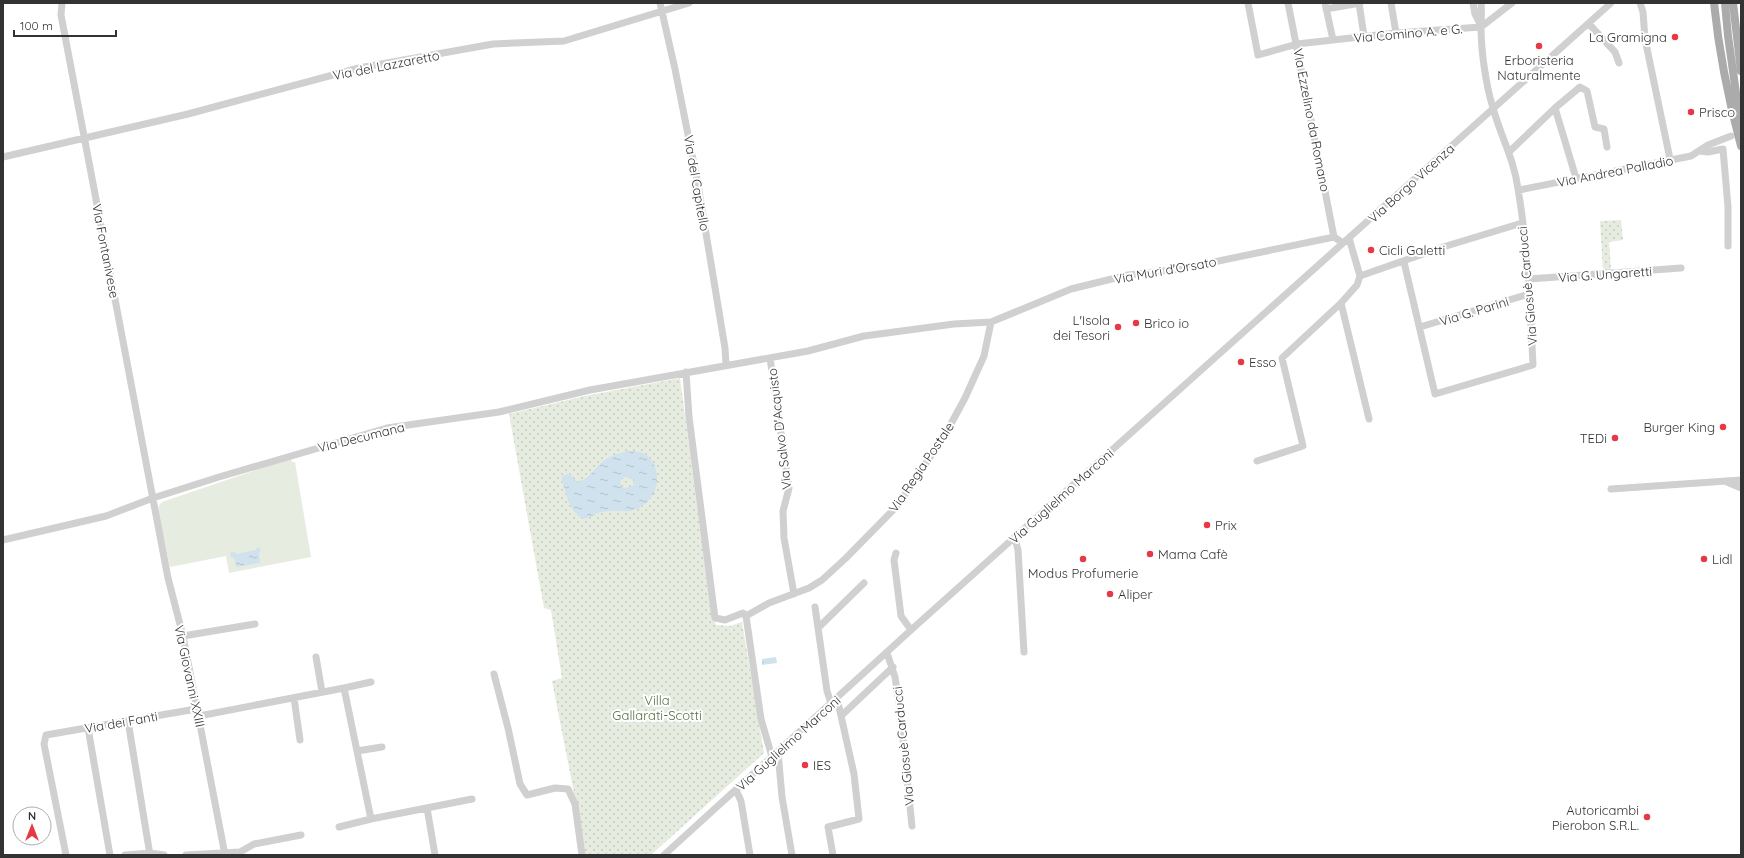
<svg xmlns="http://www.w3.org/2000/svg" width="1744" height="858" font-family="Quicksand,sans-serif">
<style>
.park{fill:url(#park-dots)}
.pitch{fill:#e6ecdf}
.water{fill:url(#water-ripples);fill-rule:evenodd}
.lines{fill:none;stroke-linecap:round;stroke-linejoin:round}
.minor{stroke:#d0d0d0;stroke-width:7}
.major{stroke:#ababab;stroke-width:8}
.poi-dot{fill:#e63946;stroke:#fff;stroke-width:1.5}
.labels{text-anchor:middle;stroke-width:4;stroke-linejoin:round;paint-order:stroke}
.street-label{font-size:13px;fill:#333;stroke:#fff}
.poi-label{font-size:13px;fill:#333;stroke:#fff;text-anchor:start}
.park-label{font-size:13px;fill:#56703f;stroke:#fff}
</style>
<defs>
<pattern id="park-dots" width="8" height="8" patternUnits="userSpaceOnUse"><rect width="8" height="8" fill="#e6ecdf"/><path d="M2 2h.1M6 6h.1" fill="none" stroke="#c6cbc0" stroke-width="1.8" stroke-linecap="round"/></pattern>
<pattern id="water-ripples" width="26" height="14" patternUnits="userSpaceOnUse"><rect width="26" height="14" fill="#cfe2ee"/><path d="M2 4q2-2 4 0t4 0M15 11q2-2 4 0t4 0" fill="none" stroke="#b2c2cd"/></pattern>
</defs>
<rect width="100%" height="100%" fill="#fff"/>
<path class="park" d="M1621 220 1623 240 1609 242 1611 270H1603L1600 221Z
M680 378 711 611 716 625 730 626 742 622 764 753 651 855H584L575 798 552 681 562 678 551 610 544 608 509 414 585 396Z"/>
<path class="pitch" d="M291 458 292 462H295L311 557 229 573 226 556 170 567 158 511 159 506 162 502Z"/>
<path class="water" d="M633 451C637 452 641 452 645 454 656 460 660 479 655 490 653 497 645 504 639 508 627 514 614 509 602 512 594 513 588 522 580 517 569 510 566 492 562 481V477L564 475 571 474 574 479 578 482C587 480 592 472 598 466 607 456 620 452 633 451ZM626 477 633 480 634 485 626 488 621 487 620 481Z
M258 547 261 549 259 553 260 563 236 567 235 559 230 556 231 552H235L237 554 255 550Z
M776 657 777 663 762 665V659Z"/>
<g class="lines">
<path class="minor" d="M62 3 61 15 168 578 183 636 225 855
M660 3 675 69 698 185 725 348 726 365
M1248 3 1258 55 1297 44 1396 33 1481 27 1512 3
M1288 3 1334 237
M1325 3 1333 40
M1359 3 1364 36
M1391 3 1396 33
M1473 3 1475 14 1481 26
M1640 3 1643 12 1645 39 1670 159
M1326 9 1360 3
M1589 24 1615 52 1619 63
M1555 108 1580 87 1587 91 1595 127 1604 129 1607 147
M1699 151 1708 152 1723 149 1728 207V246
M1509 152 1555 108 1576 178
M3 157 188 114 359 68 493 44 564 41 689 3
M1519 190 1691 156 1708 145 1731 136
M1349 238 1360 276 1443 247 1522 223
M1404 262 1435 394 1533 365C1530 306 1528 247 1518 189 1514 159 1501 137 1493 108 1486 86 1481 51 1481 27 1481 19 1482 11 1481 3
M1529 279 1681 268
M1341 303 1369 419
M1420 327 1529 294
M770 358 789 488 783 511 784 538 794 594
M686 372 689 417 715 618 725 620 743 613 746 616 761 719 772 757
M1257 461 1303 446 1282 358 1341 303 1357 285 1360 276
M1727 482 1741 488
M1611 489 1741 480
M1015 538 1018 550 1024 652
M3 540 106 516 153 498 219 477 387 428 499 412 590 390 808 351 864 336 954 324 991 322 1071 289 1128 275 1180 269 1334 237 1343 243
M896 553 894 560 901 616 911 630
M815 607 827 691 831 703
M746 616 769 603 809 588 822 580 846 558 898 505 946 433 965 398 984 356 991 322
M818 628 864 583
M183 636 255 624
M887 653 895 677 900 710 912 826
M316 657 322 692
M494 674 508 728 520 784 527 795 555 788 568 789 575 804 582 855
M344 688 371 682
M294 698 300 740
M842 715 893 667
M199 716 344 688 371 819 472 799
M128 721 150 855
M88 728 110 855
M357 751 382 747
M778 752 782 797 792 855
M736 790 741 801 750 855
M427 808 435 855
M339 827 371 819
M66 855 44 744 46 735 196 709
M125 855 150 853 164 855
M186 855 240 852 254 844 301 835
M664 855 911 630 1611 3
M833 855 828 827 859 819 854 774 837 698"/>
<path class="major" d="M1714 3C1719 52 1728 98 1741 146
M1725 3 1728 36 1741 128
M1733 3 1741 71"/>
</g>
<g class="poi-dot">
<circle cx="1675" cy="37" r="4"/>
<circle cx="1539" cy="46" r="4"/>
<circle cx="1691" cy="112" r="4"/>
<circle cx="1371" cy="250" r="4"/>
<circle cx="1136" cy="323" r="4"/>
<circle cx="1118" cy="327" r="4"/>
<circle cx="1241" cy="362" r="4"/>
<circle cx="1723" cy="427" r="4"/>
<circle cx="1615" cy="438" r="4"/>
<circle cx="1207" cy="525" r="4"/>
<circle cx="1150" cy="554" r="4"/>
<circle cx="1083" cy="559" r="4"/>
<circle cx="1704" cy="559" r="4"/>
<circle cx="1110" cy="594" r="4"/>
<circle cx="805" cy="765" r="4"/>
<circle cx="1647" cy="817" r="4"/>
</g>
<g class="labels">
<g class="street-label">
<text transform="translate(1408 33) rotate(-5)" y="5">Via Comino A. e G.</text>
<text transform="translate(386 65) rotate(-11)" y="5">Via del Lazzaretto</text>
<text transform="translate(1312 120) rotate(79)" y="5">Via Ezzelino da Romano</text>
<text transform="translate(1615 171) rotate(-11)" y="5">Via Andrea Palladio</text>
<text transform="translate(697 183) rotate(80)" y="5">Via del Capitello</text>
<text transform="translate(1411 183) rotate(-42)" y="5">Via Borgo Vicenza</text>
<text transform="translate(106 251) rotate(79)" y="5">Via Fontanivese</text>
<text transform="translate(1165 270) rotate(-10)" y="5">Via Muri d'Orsato</text>
<text transform="translate(1605 274) rotate(-4)" y="5">Via G. Ungaretti</text>
<text transform="translate(1527 286) rotate(-95)" y="5">Via Giosuè Carducci</text>
<text transform="translate(1474 311) rotate(-17)" y="5">Via G. Parini</text>
<text transform="translate(779 429) rotate(-97)" y="5">Via Salvo D'Acquisto</text>
<text transform="translate(361 437) rotate(-14)" y="5">Via Decumana</text>
<text transform="translate(921 467) rotate(-56)" y="5">Via Regia Postale</text>
<text transform="translate(1061 496) rotate(-42)" y="5">Via Guglielmo Marconi</text>
<text transform="translate(190 676) rotate(78)" y="5">Via Giovanni XXIII</text>
<text transform="translate(121 722) rotate(-10)" y="5">Via dei Fanti</text>
<text transform="translate(788 743) rotate(-42)" y="5">Via Guglielmo Marconi</text>
<text transform="translate(903 746) rotate(-96)" y="5">Via Giosuè Carducci</text>
</g>
<g class="poi-label">
<text x="1667" y="42" text-anchor="end">La Gramigna</text>
<text x="1539" y="65" text-anchor="middle">Erboristeria<tspan x="1539" dy="15">Naturalmente</tspan></text>
<text x="1699" y="117">Prisco</text>
<text x="1379" y="255">Cicli Galetti</text>
<text x="1110" y="325" text-anchor="end">L'Isola<tspan x="1110" dy="15">dei Tesori</tspan></text>
<text x="1144" y="328">Brico io</text>
<text x="1249" y="367">Esso</text>
<text x="1715" y="432" text-anchor="end">Burger King</text>
<text x="1607" y="443" text-anchor="end">TEDi</text>
<text x="1215" y="530">Prix</text>
<text x="1158" y="559">Mama Cafè</text>
<text x="1712" y="564">Lidl</text>
<text x="1083" y="578" text-anchor="middle">Modus Profumerie</text>
<text x="1118" y="599">Aliper</text>
<text x="813" y="770">IES</text>
<text x="1639" y="815" text-anchor="end">Autoricambi<tspan x="1639" dy="15">Pierobon S.R.L.</tspan></text>
</g>
<g class="park-label">
<text x="657" y="705">Villa<tspan x="657" dy="15">Gallarati-Scotti</tspan></text>
</g>
</g>
<rect width="1744" height="858" fill="none" stroke="#333333" stroke-width="8"/>
<g transform="translate(32 826)"><circle r="19" fill="#ffffff" stroke="#adadad"/>
<path d="M0-3L7 15L0 10L-7 15Z" fill="#e63946"/>
<text y="-6" font-size="11" font-weight="bold" text-anchor="middle" fill="#333333">N</text>
</g>
<path d="M14 30v6h102v-6" fill="none" stroke="#333333" stroke-width="2"/>
<text x="20" y="30" font-size="12" fill="#333333" stroke="#ffffff" stroke-width="3" paint-order="stroke">100 m</text>
</svg>
